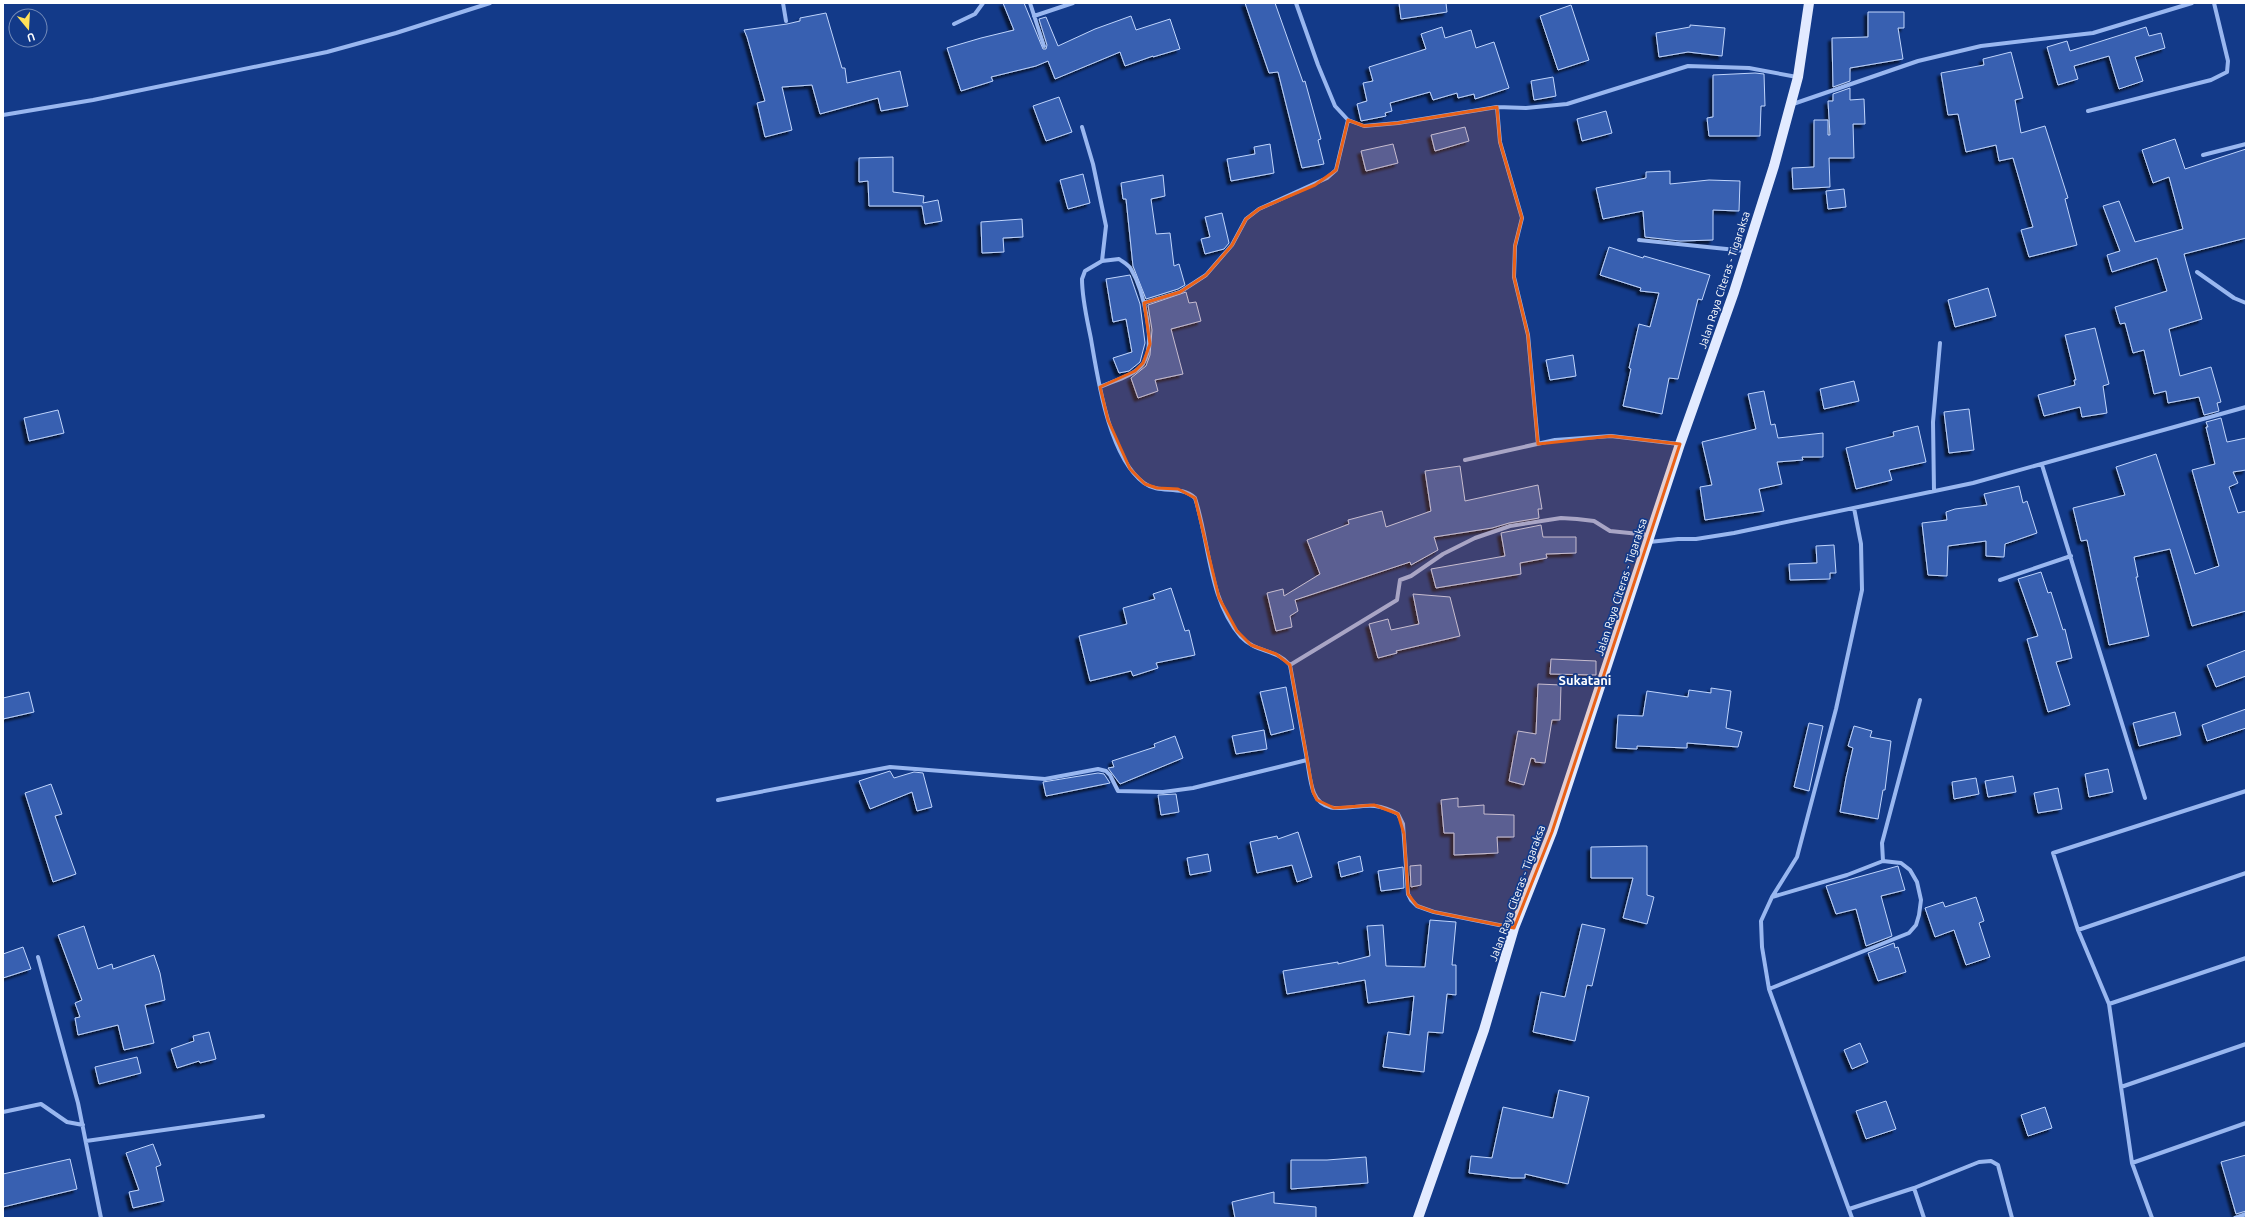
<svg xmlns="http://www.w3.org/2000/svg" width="2249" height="1221" font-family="Ubuntu,sans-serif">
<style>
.building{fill:#3760b1;stroke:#bfd4fc;filter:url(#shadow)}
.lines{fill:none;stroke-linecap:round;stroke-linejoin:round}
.minor{stroke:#99b7f0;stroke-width:4}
.primary{stroke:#e2eaff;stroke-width:10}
.marked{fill:#e96118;fill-opacity:0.2;stroke:#e96118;stroke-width:3;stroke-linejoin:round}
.labels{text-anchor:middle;stroke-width:3.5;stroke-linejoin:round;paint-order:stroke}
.street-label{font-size:11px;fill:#fff;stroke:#133a89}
.quarter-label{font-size:13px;font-weight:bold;fill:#fff;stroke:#133a89}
</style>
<defs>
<filter id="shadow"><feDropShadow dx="-3.5" dy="3.5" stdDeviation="1" flood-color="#0009"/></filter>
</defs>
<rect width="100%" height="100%" fill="#133a89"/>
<path class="building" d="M1003 3H1024L1043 49H1046L1047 45 1039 19 1046 17 1058 46 1095 29 1131 16 1136 30 1170 19 1180 49 1153 57V56L1125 66 1120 52 1055 79 1048 61 1036 66 991 77 993 81 961 91 947 48 981 38 1014 30Z
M1245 3H1275L1303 82 1305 81 1321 139 1318 140 1324 164 1302 168 1278 72 1269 73Z
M1399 3H1446L1447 12 1401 19Z
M1571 5 1589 60 1558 70 1540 16Z
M1868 12H1904V28H1898L1903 59 1850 68V81L1833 87 1832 38 1868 37Z
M826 13 842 68H845L847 83 900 71 908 106 881 111 878 98 820 114 812 85 782 87 792 130 765 137 757 103 765 101 747 37 744 30 787 24 800 21V18Z
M1690 25 1725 28 1722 56 1688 52 1659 57 1656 33 1690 27Z
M1442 27 1445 38 1471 30 1476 48 1494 42 1509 88 1475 99 1474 94 1458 98 1457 93 1433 100 1430 92 1390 103 1392 111 1385 113 1386 116 1361 121 1357 104 1367 101 1363 83 1373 81 1369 67 1426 49 1421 34Z
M2146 27 2149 36 2161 33 2165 48 2135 57 2143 81 2119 89 2109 56 2074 66 2078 79 2058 85 2047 47 2067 41 2070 51Z
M2011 52 2023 98 2015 100 2021 133 2045 126 2068 198 2065 199 2077 245 2029 257 2021 230 2033 227 2013 158 1999 161 1996 145 1966 152 1958 114 1948 115 1941 73 1984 65 1983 59Z
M1755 73 1764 74 1765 106H1761L1760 136H1709L1707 118 1713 117V75Z
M1553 77 1556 96 1534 100 1531 81Z
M1850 88V100L1864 99 1865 124H1853L1854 158H1829L1830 187 1793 189 1792 168 1814 167V120H1828V135H1830L1828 101H1833V94Z
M1059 97 1072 132 1046 141 1033 106Z
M1606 111 1612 133 1582 141 1577 119Z
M1465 127 1469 141 1435 151 1431 135Z
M2175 139 2185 169 2246 149V238L2184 254 2202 319 2169 329 2180 376 2211 367 2221 402 2217 403 2219 411 2204 415 2199 397 2168 403 2166 391 2154 394 2144 350 2133 353 2125 323 2120 324 2115 307 2167 291 2157 258 2112 272 2107 255 2120 251 2103 206 2119 201 2135 242 2183 229 2169 177 2153 183 2142 150Z
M1270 144 1274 173 1231 181 1227 159 1255 154 1254 147Z
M1393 144 1398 163 1366 171 1361 151Z
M893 157V192L924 196 923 203 938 200 942 221 925 224 922 206H869L868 181 859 182V158Z
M1670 171V184L1709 180 1740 181 1739 211 1713 210V240L1680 241 1645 237 1643 211 1603 219 1596 188 1646 178V172Z
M1083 174 1090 203 1068 209 1060 180Z
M1163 175 1165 196 1151 199 1156 234 1170 233 1174 266 1179 264 1185 285 1178 289 1146 299 1133 266 1126 199H1123L1121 183Z
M1844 189 1846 207 1828 209 1826 191Z
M1222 213 1229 243 1224 249 1205 254 1201 239 1210 237 1205 217Z
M1022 219 1023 237 1003 238 1004 252 982 253 981 222Z
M1609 247 1643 258 1644 256 1710 275 1702 300 1698 299 1678 379 1669 378 1662 414 1623 406 1631 369 1629 368 1639 324 1650 327 1659 293 1640 291 1641 288 1600 275Z
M1130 275 1140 304 1145 343 1140 362 1129 371 1119 373 1113 358 1132 352 1126 319 1113 322 1106 279Z
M1988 288 1996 316 1955 327 1948 300Z
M1186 292 1189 303 1196 302 1201 321 1171 329 1183 374 1155 380 1158 391 1138 398 1131 378 1146 366 1150 355 1152 330 1148 305Z
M2095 328 2109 384 2103 386 2107 413 2082 417 2080 407 2044 416 2038 395 2075 385 2074 380H2076L2065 335Z
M1573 355 1576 376 1550 380 1546 360Z
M1854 381 1859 401 1824 409 1820 389Z
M1764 391 1771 425 1775 424 1778 438 1823 433V457H1802L1803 460 1777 462 1782 484 1759 489 1764 511 1705 520 1700 487 1712 485 1702 442 1756 429 1748 394Z
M1969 409 1974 450 1949 453 1944 412Z
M58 410 64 433 29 441 24 418Z
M2221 418 2227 442 2246 438V470L2233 472 2238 483 2229 487 2238 513 2246 511V611L2192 626 2170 549 2134 557 2138 577H2136L2149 636 2109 645 2087 540 2081 541 2073 508 2125 495 2116 467 2156 454 2195 574 2219 566 2192 470 2215 464 2206 427H2208L2206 422Z
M1918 426 1926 462 1889 470 1892 480 1856 489 1846 448 1894 436 1893 432Z
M1460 466 1465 501 1538 485 1542 509H1538L1539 518 1509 523 1492 528 1434 537 1438 550 1411 565 1410 562 1295 600 1298 611 1290 616 1292 627 1276 631 1267 593 1283 589 1284 596 1320 574 1307 540 1349 524 1348 520 1382 511 1386 527 1431 511 1425 471Z
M2019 486 2023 503 2027 501 2037 533 2005 544 2004 557 1986 556V541L1948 546 1947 576 1928 575 1922 523 1947 520 1946 512 1955 509 1987 505 1984 494Z
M1541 525 1543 537H1576V553L1546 554 1547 558 1520 563 1521 574 1436 588 1431 569 1505 556 1501 533Z
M1834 545 1836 573H1830V579L1790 580 1789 564 1817 563 1816 546Z
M2041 572 2048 593 2051 592 2063 630 2065 629 2072 658 2056 662 2070 705 2048 712 2027 639 2038 636 2018 579Z
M1171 588 1185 631 1189 630 1195 655 1156 663 1158 668 1133 676 1131 671 1090 681 1079 636 1127 624 1123 608 1155 599 1153 594Z
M1413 594 1450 597 1460 636 1396 651 1397 653 1378 658 1369 624 1388 619 1391 630 1419 624Z
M2246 650V676L2216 687 2207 665Z
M1551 659 1596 661V675L1550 674Z
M1538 684 1561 685 1560 720H1552L1545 763 1535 762V759L1531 758 1524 785 1509 781 1518 731 1536 734Z
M1286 687 1294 729 1271 735 1260 692Z
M1711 688 1731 691 1726 728 1742 732 1738 747 1687 743V748L1637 746V749L1616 748 1618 715 1643 716 1647 691 1688 697 1689 690 1711 693Z
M29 692 34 712 3 719V698Z
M2246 709V728L2207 741 2202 725Z
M2175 712 2181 735 2139 746 2133 723Z
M1809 723 1823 726 1809 791 1794 787Z
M1854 726 1872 731 1870 737 1891 741 1885 790H1883L1878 819 1840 812 1846 778 1853 748 1848 746Z
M1264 730 1267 749 1236 754 1232 736Z
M1175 736 1183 758 1120 784 1108 768 1114 767 1112 761 1155 747 1154 744Z
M2108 769 2113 792 2089 797 2085 774Z
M890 771 894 778 914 772 923 773 932 807 917 811 912 792 870 809 859 781Z
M1098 773 1104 774 1110 783 1046 796 1043 782Z
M2013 776 2016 792 1988 797 1985 781Z
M1976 778 1979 794 1954 799 1952 782Z
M51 784 62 814 55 816 76 874 53 882 25 793Z
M2058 788 2062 809 2038 813 2034 793Z
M1176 794 1179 812 1161 815 1158 795Z
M1458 798V807L1484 805V814L1514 815V837H1497L1498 853 1454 855V833H1444L1441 800Z
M1298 832 1312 877 1297 882 1292 865 1257 873 1250 842 1277 836 1278 839Z
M1643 846H1647V895L1654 897 1647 924 1623 918 1633 878H1591V847Z
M1208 854 1211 871 1190 875 1187 858Z
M1360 856 1363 871 1341 877 1338 862Z
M1421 865V885L1411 887 1410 866Z
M1898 866 1905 890 1881 896 1892 936 1866 946 1856 909 1836 914 1826 886Z
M1403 867 1404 888 1381 891 1378 871Z
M1976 897 1984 921 1979 923 1990 957 1966 965 1954 930 1935 937 1925 908 1943 902 1945 907Z
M1430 920 1456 922 1452 965H1456V995L1447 994 1443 1033 1428 1032 1424 1072 1383 1067 1388 1032 1410 1035 1414 996 1368 1003 1365 980 1287 994 1283 971 1338 962V964L1370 956 1367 926 1383 925 1386 966 1425 967Z
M1582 924 1605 929 1592 986 1587 985 1575 1041 1533 1032 1541 992 1565 997Z
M84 926 98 969 112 964 113 969 154 955 160 973 165 1000 145 1005 154 1043 124 1050 118 1025 78 1035 75 1018 80 1017 75 1003 82 1000 58 935Z
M1894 943 1895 948 1898 947 1906 972 1878 981 1868 953Z
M23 947 31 969 3 978V954Z
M209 1032 216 1059 200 1063 199 1061 177 1068 171 1049 194 1041 193 1036Z
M1860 1043 1868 1062 1852 1069 1844 1050Z
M137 1057 141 1073 99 1084 95 1067Z
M1559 1090 1589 1097 1568 1184 1525 1174V1178H1512L1469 1173 1471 1156 1492 1158 1503 1107 1553 1118Z
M1886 1101 1896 1129 1866 1139 1856 1111Z
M2045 1107 2052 1128 2028 1136 2021 1115Z
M153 1144 161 1165 156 1167 164 1201 133 1208 129 1192 139 1190 126 1153Z
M2246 1155V1211L2236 1214 2221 1162Z
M1366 1157 1368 1183 1291 1189V1160H1327Z
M70 1159 77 1189 3 1207V1174Z
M1274 1192V1203L1316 1207V1218H1235L1232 1202Z"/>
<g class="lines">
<path class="minor" d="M783 3 786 21
M1030 3 1044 46
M1296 3 1318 65 1335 106 1348 120 1364 126 1398 123 1497 107 1526 108 1567 104 1688 66 1749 68 1797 77
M1034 16 1073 3
M954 24 975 14 983 3
M1793 104 1918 61 1981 46 2093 33 2192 3
M1497 107 1500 142 1522 218 1515 246 1514 277 1528 335 1538 444
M2088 111 2211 80 2227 72 2228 61 2214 3
M3 115 93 100 327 52 396 33 490 3
M1082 127 1093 164 1106 226 1102 261 1085 271 1082 279C1082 299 1087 319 1091 339 1098 380 1109 457 1144 483 1160 495 1180 484 1195 498 1210 544 1208 598 1241 637 1256 653 1277 649 1290 665L1307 760
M2203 155 2246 144
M1639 240 1746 251
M2197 272 2234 298 2246 303
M1144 303 1180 292 1206 275 1232 245 1246 219 1259 209 1327 178 1336 170 1348 120
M1100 387C1113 381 1134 376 1143 364 1157 343 1143 290 1131 269 1129 265 1123 262 1119 259L1102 261
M1465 460 1555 440 1611 436 1679 444
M2042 465 2145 798
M1934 491 1933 422 1940 343
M1649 542 1678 539H1696L1734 533 1973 483 2246 407
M2000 580 2071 556
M1290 665 1397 600 1400 580 1411 576 1443 554 1475 538 1510 526 1561 518 1577 519 1594 521 1610 531 1649 535
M718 800 890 767 1045 779 1098 769 1106 771 1110 775 1118 791 1163 792 1193 788 1307 760C1309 771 1310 784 1314 793 1325 819 1355 803 1375 806 1384 807 1391 810 1398 814L1403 824 1408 894 1411 900 1417 906 1434 912 1514 928
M1883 861 1882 843 1920 700
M2078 930 2246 873
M38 957 78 1103 101 1218
M1769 989 1909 933 1916 925 1919 915 1921 900 1917 882 1910 870 1901 863 1883 861 1847 875 1772 897
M2109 1004 2246 958
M2121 1087 2246 1044
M3 1112 41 1104 67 1122 83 1125
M86 1141 263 1116
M2132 1163 2246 1123
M1914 1188 1924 1218
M1849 1209 1914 1188 1979 1162 1991 1161 1998 1165 2012 1218
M1852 1218 1769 989 1762 947 1761 921 1772 897 1797 857 1836 709 1862 590 1861 544 1854 508
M2152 1218 2132 1163 2109 1004 2078 930 2053 853 2246 791
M2235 1218 2246 1214"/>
<path class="primary" d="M1418 1218 1484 1030 1514 928 1552 832 1680 444 1734 292 1774 166 1798 77 1809 3"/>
</g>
<path class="marked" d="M1497 107 1500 142 1522 218 1515 246 1514 277 1528 335 1538 444 1611 436 1680 444 1552 832 1514 928 1434 912 1417 906 1408 894 1404 834 1398 814 1374 805 1334 808 1317 800 1313 792 1290 665 1276 654 1251 645 1237 631 1219 598 1195 498 1178 489 1157 488 1145 484 1130 469 1108 420 1100 387 1135 371 1143 363 1150 344 1144 303 1180 292 1206 275 1232 245 1246 219 1259 209 1315 185 1336 170 1348 120 1364 126 1398 123Z"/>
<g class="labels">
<g class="street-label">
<text transform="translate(1724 280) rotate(-72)" y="4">Jalan Raya Citeras - Tigaraksa</text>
<text transform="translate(1621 587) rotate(-72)" y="4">Jalan Raya Citeras - Tigaraksa</text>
<text transform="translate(1517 893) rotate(-70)" y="4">Jalan Raya Citeras - Tigaraksa</text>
</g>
<g class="quarter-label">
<text x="1585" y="685">Sukatani</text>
</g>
</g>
<rect width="2249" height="1221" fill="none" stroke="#ffffff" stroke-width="8"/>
<g transform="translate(28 28) rotate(162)"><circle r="19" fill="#133a89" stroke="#7189b8"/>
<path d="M0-3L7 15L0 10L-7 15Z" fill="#ffe158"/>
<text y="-6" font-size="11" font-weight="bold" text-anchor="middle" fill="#ffffff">U</text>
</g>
</svg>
